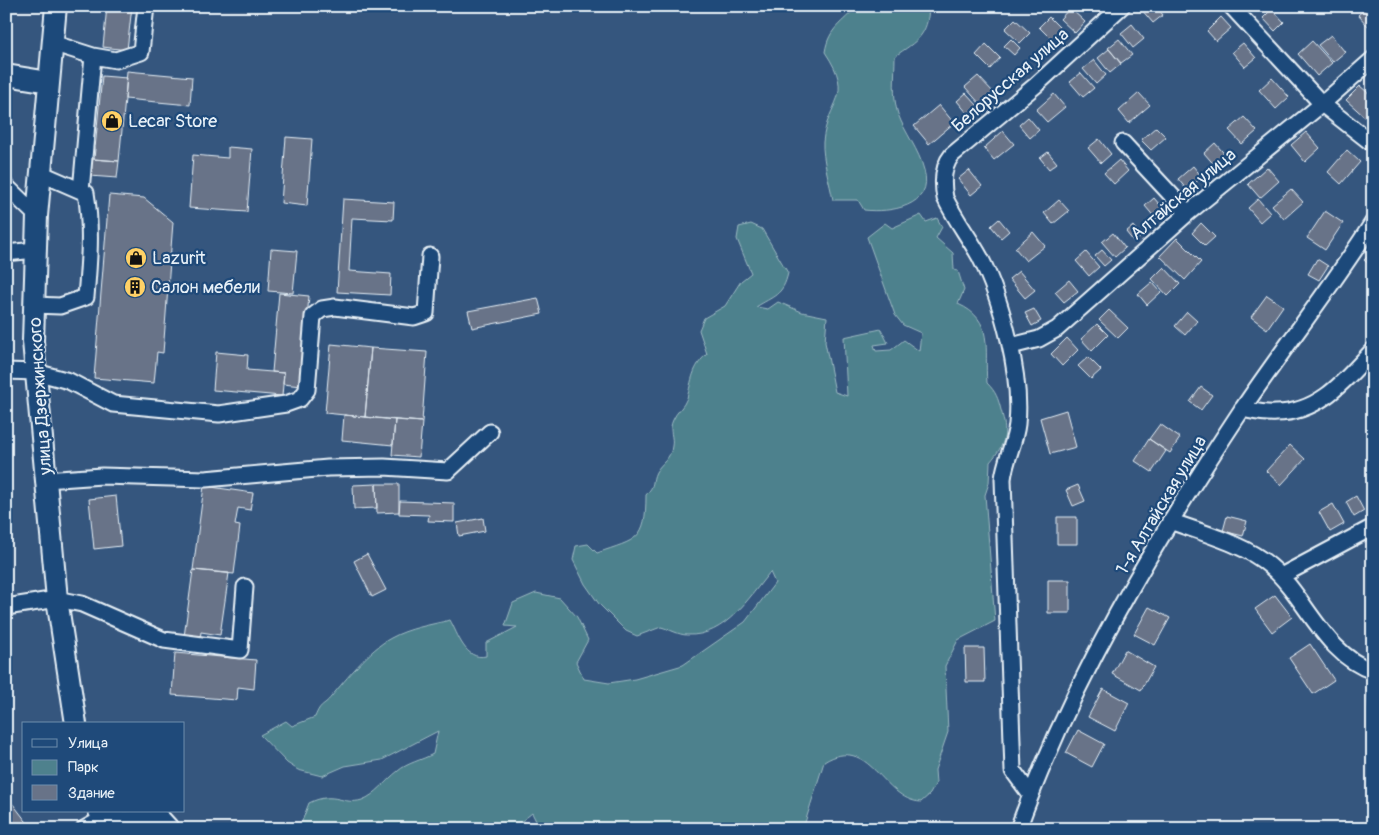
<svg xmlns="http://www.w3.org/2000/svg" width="1379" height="835" font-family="Pangolin,sans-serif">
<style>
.green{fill:#4e818d;stroke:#9bb9c2}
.building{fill:#687388;stroke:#e8f1f8}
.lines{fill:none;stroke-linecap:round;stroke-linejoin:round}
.minor-casing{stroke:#e8f1f8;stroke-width:19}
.major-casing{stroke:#e8f1f8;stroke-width:24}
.minor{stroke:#1f4a7a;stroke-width:15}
.major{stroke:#1f4a7a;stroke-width:20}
.labels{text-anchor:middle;stroke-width:4.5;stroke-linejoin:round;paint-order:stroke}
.street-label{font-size:18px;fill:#e8f1f8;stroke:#1f4a7a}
.poi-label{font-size:18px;fill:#e8f1f8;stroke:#1f4a7a;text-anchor:start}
</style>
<rect width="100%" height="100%" fill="#35567e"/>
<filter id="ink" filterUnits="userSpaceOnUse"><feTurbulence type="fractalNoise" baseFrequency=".02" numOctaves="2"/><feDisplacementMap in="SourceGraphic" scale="10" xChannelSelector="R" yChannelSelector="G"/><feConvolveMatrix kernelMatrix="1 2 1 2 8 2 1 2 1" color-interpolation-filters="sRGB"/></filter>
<g filter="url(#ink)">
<path class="green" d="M857 6H929C928 36 917 41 895 56 895 75 892 96 898 114 905 133 919 150 924 170 935 207 889 213 864 210L858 200H833C830 184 822 158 823 142 827 100 856 98 825 52 829 27 842 24 857 6Z
M921 215 926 222 937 218 942 227 936 238 953 253 954 270 958 271 964 290 958 304C995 320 984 349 987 383 996 392 998 398 1001 410 1008 434 1006 443 990 462L989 483 985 495 995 621 958 640 945 666 948 732 935 770 936 783 930 794 921 802C882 800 870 733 824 762L803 829H540L532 813 522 821 520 829H377L379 821 368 829H299L309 803C335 790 343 806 362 800 376 795 386 780 398 771 407 763 422 760 433 754L438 731 382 760 345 766 322 776 298 770 287 763 260 735 286 721 292 726 315 717C321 702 323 707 331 697 346 679 370 649 391 638 409 628 430 625 450 620 458 634 465 661 486 656V643L517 627 505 626 513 603 536 593 560 598 577 617 588 640 576 662 584 679 609 683 635 679 683 665 745 622 775 583 770 572C749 597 726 637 687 635 679 635 669 629 661 627L637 636 626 631 599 604 585 584 573 560 576 546 588 544 597 553C637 539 646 541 646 495 656 484 651 482 656 472 661 463 671 459 672 446 674 437 668 430 673 420 676 412 684 407 687 398 692 380 692 367 707 354L699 330 704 318 725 306 741 281 751 273 737 239 739 227 751 224 762 229 788 273C783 296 773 296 756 307L768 309 778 302 802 312 827 317 825 342 835 392 847 396 844 337 881 329 888 343 874 345 876 351 891 350 904 340 919 351 921 333 903 325 895 315 867 237 885 223 892 228Z"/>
<path class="building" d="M107 6H132L127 50 103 47Z
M1144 6H1156L1163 15 1153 23 1141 9Z
M1368 6H1373V23L1369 27 1358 15Z
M1070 8 1085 22 1075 33 1060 19Z
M1272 9 1284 22 1275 31 1263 18Z
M1049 17 1063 31 1053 41 1039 27Z
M1221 17 1231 28 1216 41 1207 31Z
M1015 19 1030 33 1020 43 1005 29Z
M1132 24 1144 39 1133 48 1121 33Z
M1331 35 1345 52 1333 62 1318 45Z
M1011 39 1020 48 1014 55 1004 46Z
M1119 39 1132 55 1121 63 1108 48Z
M1312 41 1332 63 1317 76 1298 54Z
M1243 43 1256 58 1245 67 1232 52Z
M986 44 1000 58 990 69 976 55Z
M1109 49 1121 64 1110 73 1098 58Z
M1094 60 1106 75 1096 84 1083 69Z
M127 71 192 77 190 105 125 99Z
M1081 73 1094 88 1083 97 1070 82Z
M102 76 127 78 119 161 94 159Z
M978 76 994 93 981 105 965 87Z
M1272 78 1289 97 1276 109 1259 90Z
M1360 86 1373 97V112L1367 119 1346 100Z
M966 93 978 106 968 114 957 101Z
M1139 93 1150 105 1129 123 1119 111Z
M1054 94 1065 107 1047 122 1036 110Z
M939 105 954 123 929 144 914 126Z
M1028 117 1039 130 1030 138 1019 125Z
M1244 117 1257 131 1242 144 1229 130Z
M1156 127 1166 137 1151 150 1141 140Z
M1003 131 1014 144 994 160 984 148Z
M1306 132 1320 148 1305 162 1291 145Z
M286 137 312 139 307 206 281 203Z
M1099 139 1111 154 1101 163 1088 148Z
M1215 143 1228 158 1217 168 1204 153Z
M228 147 252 149 247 212 189 208 193 155 228 158Z
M1347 150 1360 162 1341 184 1328 172Z
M1048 152 1057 163 1049 169 1040 158Z
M92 159 119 161 117 178 90 176Z
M1119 160 1128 171 1114 184 1104 173Z
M1193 166 1202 177 1187 190 1178 179Z
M1267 167 1279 181 1260 198 1248 184Z
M969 170 982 186 971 195 958 179Z
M1291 189 1303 202 1284 219 1272 205Z
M109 195 144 198 173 222 163 353 157 352 154 383 94 378Z
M1154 198 1165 211 1156 219 1145 206Z
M343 199 394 202 393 220 352 218 349 271 391 274 390 295 337 292Z
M1258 199 1270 213 1260 222 1248 208Z
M1059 200 1069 211 1053 224 1044 213Z
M1325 211 1343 223 1325 250 1307 238Z
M999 219 1009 231 1001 238 991 226Z
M1201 223 1215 237 1205 246 1192 233Z
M1133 226 1141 237 1134 242 1126 232Z
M1033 232 1045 246 1026 261 1015 248Z
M1113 233 1125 248 1115 257 1102 242Z
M1177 238 1201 262 1185 280 1160 256Z
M271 249 297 251 293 293 268 291Z
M1102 250 1111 260 1104 266 1095 256Z
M1373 251V268L1364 260Z
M1086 252 1099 267 1089 276 1076 261Z
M1317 259 1328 266 1319 280 1308 274Z
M1164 267 1180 284 1168 296 1152 279Z
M1019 271 1035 290 1025 298 1009 279Z
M1069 280 1078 291 1064 302 1055 292Z
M1152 282 1161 292 1147 305 1138 294Z
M279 293 309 296 301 386 283 384 284 373 272 372Z
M1267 295 1283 306 1267 329 1251 317Z
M538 298 542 314 472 328 468 311Z
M1034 309 1041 321 1032 326 1025 313Z
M1109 310 1128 328 1118 338 1099 320Z
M1187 312 1197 321 1185 335 1175 326Z
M1097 324 1108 335 1092 351 1081 339Z
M1067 338 1078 350 1062 366 1051 354Z
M331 344 371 348 365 417 325 413Z
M371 348 427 352 422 422 365 417Z
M216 352 248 355 247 370 284 373 282 396 213 390Z
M1088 357 1101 370 1091 379 1078 366Z
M1201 387 1212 395 1201 410 1190 402Z
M1066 410 1076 447 1050 454 1040 418Z
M344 415 395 420 393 445 342 440Z
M395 420 422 422 419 457 392 455Z
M1160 424 1180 438 1170 453 1149 439Z
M1149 439 1166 451 1152 472 1135 461Z
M1290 445 1305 459 1281 485 1266 471Z
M376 484 377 508 354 509 353 485Z
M376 484H399V512L377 513Z
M1078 485 1085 501 1073 506 1066 490Z
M204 486 253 493 250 510 238 508 235 525 240 526 234 574 193 570Z
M116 496 121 546 94 549 89 499Z
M1356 496 1364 511 1354 517 1346 502Z
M400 501 454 503V522L428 521 429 515 399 514Z
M1333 504 1344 524 1330 532 1319 512Z
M1227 516 1247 521 1243 536 1223 531Z
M1057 517H1077V544H1057Z
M483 518 485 531 459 536 457 523Z
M367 554 386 590 372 597 354 561Z
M193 570 229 573 220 635 201 632 200 639 184 637Z
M1048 580H1070V613H1048Z
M1275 595 1292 617 1272 632 1255 609Z
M1149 607 1170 618 1155 645 1134 634Z
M1310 644 1334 680 1313 694 1289 658Z
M965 648H984L985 682H966Z
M1125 650 1154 667 1141 690 1112 674Z
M175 653 256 660 254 689 238 687 237 700 172 695Z
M1103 689 1129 703 1115 731 1088 717Z
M1368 692H1373V717H1370Z
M1078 730 1104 744 1092 767 1066 753Z
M6 795 29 825 25 829H6Z"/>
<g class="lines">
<g class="minor-casing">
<path id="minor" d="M1231 6 1322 104 1373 144
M52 43 93 56 81 191
M93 56 116 60 141 52 146 6
M1123 143 1188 213
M6 186 37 216
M6 253 35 250
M33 305 60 306 86 297C89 262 92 228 86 193L40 173
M1011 346 1039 339 1057 329 1188 213 1322 104 1373 59
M6 371 36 372 69 381 113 404 219 414 286 404 300 399 307 390 313 316 322 309 335 307 414 317 426 313 430 256
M1242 409C1253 411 1265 414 1276 413 1320 413 1346 379 1373 350
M45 480 102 476 205 479 328 468 384 467 448 471 490 432
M1170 521C1202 533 1243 543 1270 566 1306 596 1324 655 1373 671
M1281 576 1373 527
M6 607 57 599 82 604 164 640 240 650 245 587
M1030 794 1013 771 1003 479C1005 460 1015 443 1017 424 1022 376 1002 300 980 257 969 237 955 219 945 198 942 182 942 167 952 155L1036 85 1122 6
M84 829 102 819 162 818 172 829
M1018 829C1072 680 1154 542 1241 411 1284 347 1332 287 1373 222"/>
</g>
<g class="major-casing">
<path id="major" d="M56 6 37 216 33 341 57 599 76 724
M6 75 49 82
M99 811 107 829"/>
</g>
<use href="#minor" class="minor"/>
<use href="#major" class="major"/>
</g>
</g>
<defs>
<g id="shop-disc" transform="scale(1.125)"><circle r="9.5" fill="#ffd166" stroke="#1f4a7a"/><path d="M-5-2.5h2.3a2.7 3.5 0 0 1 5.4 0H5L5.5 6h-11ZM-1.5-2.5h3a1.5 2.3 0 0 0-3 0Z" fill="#111"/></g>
<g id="building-disc" transform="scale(1.125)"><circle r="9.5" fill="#ffd166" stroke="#1f4a7a"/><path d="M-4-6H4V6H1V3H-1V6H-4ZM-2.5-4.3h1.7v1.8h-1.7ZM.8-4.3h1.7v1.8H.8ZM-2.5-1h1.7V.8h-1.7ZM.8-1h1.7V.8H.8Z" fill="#111"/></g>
</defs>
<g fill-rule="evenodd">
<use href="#shop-disc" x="112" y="121"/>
<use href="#shop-disc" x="136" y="258"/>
<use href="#building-disc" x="135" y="287"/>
</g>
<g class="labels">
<g class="street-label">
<text transform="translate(1010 80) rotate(-41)" y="6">Белорусская улица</text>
<text transform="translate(1183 194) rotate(-40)" y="6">Алтайская улица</text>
<text transform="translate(40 396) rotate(-94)" y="6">улица Дзержинского</text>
<text transform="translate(1161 505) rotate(-59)" y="6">1-я Алтайская улица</text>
</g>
<g class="poi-label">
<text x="128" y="127">Lecar Store</text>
<text x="152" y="264">Lazurit</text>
<text x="151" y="293">Салон мебели</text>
</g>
</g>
<rect width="1379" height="835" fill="none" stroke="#1f4a7a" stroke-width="25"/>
<rect x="12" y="12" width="1354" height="810" fill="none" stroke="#e8f1f8" stroke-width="2" filter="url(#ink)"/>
<rect x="22" y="722" width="162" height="90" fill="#1f4a7a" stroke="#6f8dac"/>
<rect x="32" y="739" width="25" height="8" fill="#1f4a7a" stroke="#6f8dac"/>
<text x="68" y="748" font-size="15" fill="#e8f1f8">Улица</text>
<rect x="32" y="760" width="25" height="15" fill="#4e818d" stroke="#6f8dac"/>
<text x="68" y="772" font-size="15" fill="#e8f1f8">Парк</text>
<rect x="32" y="785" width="25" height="15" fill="#687388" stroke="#6f8dac"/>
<text x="68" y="798" font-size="15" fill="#e8f1f8">Здание</text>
</svg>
